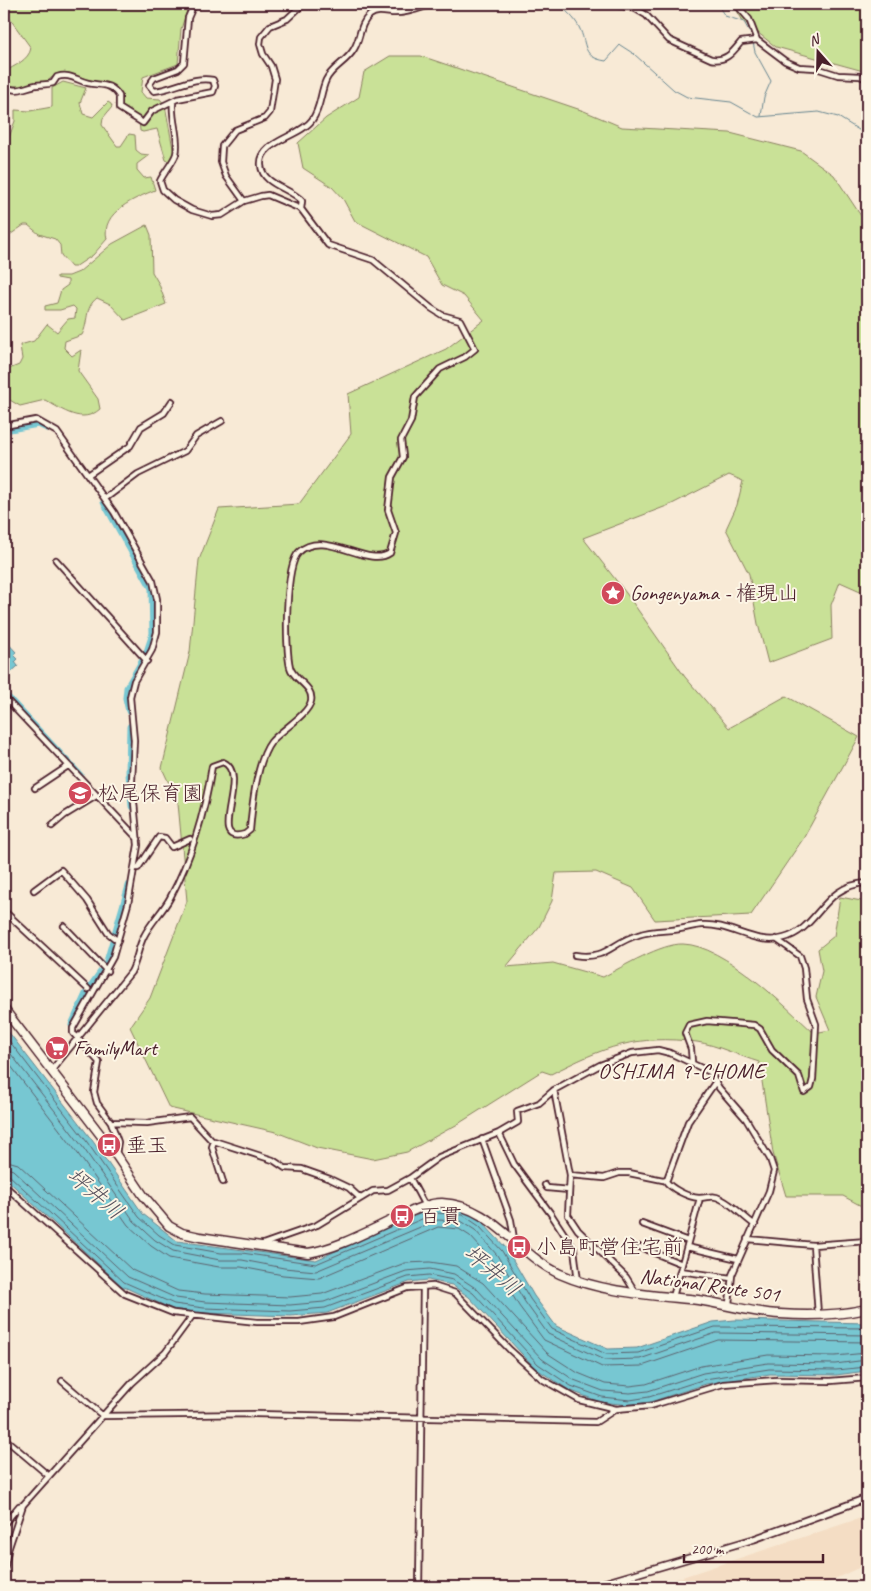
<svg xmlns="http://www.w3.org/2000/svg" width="871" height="1591" font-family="Caveat,'Klee One',sans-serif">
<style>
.built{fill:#f4ddc4}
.green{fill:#c9e197;stroke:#8a8061}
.water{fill:#77c7d2;stroke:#65848f}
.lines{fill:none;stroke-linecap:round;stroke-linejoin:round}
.shore{stroke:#5c626e;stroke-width:1}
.stream{stroke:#65848f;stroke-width:1}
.canal{stroke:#77c7d2;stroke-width:5}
.river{stroke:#77c7d2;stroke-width:9}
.minor-casing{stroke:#4a1f2b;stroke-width:8}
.tertiary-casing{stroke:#4a1f2b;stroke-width:9}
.trunk-casing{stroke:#4a1f2b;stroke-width:11}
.minor{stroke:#fcf5e5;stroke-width:4.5}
.tertiary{stroke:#fcf5e5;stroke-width:5.5}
.trunk{stroke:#fcf5e5;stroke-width:8}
.labels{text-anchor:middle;stroke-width:4;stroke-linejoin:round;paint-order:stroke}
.poi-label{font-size:21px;fill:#4a1f2b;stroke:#fcf5e5;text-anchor:start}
.street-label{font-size:21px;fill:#4a1f2b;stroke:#fcf5e5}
.neighbourhood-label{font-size:22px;letter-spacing:1px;fill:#4a1f2b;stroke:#fcf5e5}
.water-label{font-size:22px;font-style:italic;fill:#58515d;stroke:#fcf5e5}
</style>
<rect width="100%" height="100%" fill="#f8ead6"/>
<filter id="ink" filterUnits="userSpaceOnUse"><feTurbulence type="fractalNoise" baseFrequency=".02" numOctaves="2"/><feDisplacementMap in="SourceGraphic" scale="10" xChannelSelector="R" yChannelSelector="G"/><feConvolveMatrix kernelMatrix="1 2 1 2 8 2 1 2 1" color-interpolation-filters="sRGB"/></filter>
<g filter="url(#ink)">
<path class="built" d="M867 1516V1564L817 1587H652Z"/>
<path class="green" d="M4 4H189L181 29 178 64 143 77 141 92 146 98 160 99 165 105 174 154 169 162 166 160 157 129 143 132 140 131 139 120 115 105 119 98 108 84C99 82 89 82 80 80 67 76 58 69 47 82 31 83 19 91 4 82V72C14 66 29 60 31 48L10 19Z
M733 4H867V72L776 47 743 21Z
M390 56H421L584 111 622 127 730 133 801 151 834 175 867 225V594L840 582 831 605 832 639 768 663 758 624 749 574 726 529 737 505 743 481 729 475 672 504 583 538 626 593 685 677 729 728 786 696 859 737 803 839 751 915 655 920 633 888 596 872 556 873 552 901 539 927 506 967 553 963 603 977C622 967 662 943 683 944 724 945 785 1006 814 1033L830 1030 816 997 822 971 818 949 834 936 840 897 867 902V1209L843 1196H786L773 1153 759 1062C739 1056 717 1045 697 1042 636 1034 604 1047 551 1074L542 1071 458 1124 407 1152 373 1159 317 1148 276 1132 169 1108 130 1027 150 998 187 901 178 803 162 768 190 652 199 560 219 509 299 504 351 434 348 394 446 349 484 320 464 296 442 285 426 257 355 221 343 199 332 187 303 168 298 143 326 118 359 97 364 72Z
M63 82 86 88 80 103 83 114 93 117 108 102 111 104 112 107 103 118 102 125 117 146H121L129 134 135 135 136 150 141 154 149 155 137 164V170L144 178 151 177 155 190C136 198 100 212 107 239L93 255 75 267H71L61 255 60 245 55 239 39 234 28 225H24L4 239V151L15 121V110L30 111 52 107V88Z
M147 225 151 235 152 272 159 284 166 304 125 320 110 304 97 298C84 308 89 322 82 335L65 341 64 348 72 356 81 350 78 371 98 399 100 409C82 425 63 410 45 400L20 406 8 399 4 400V371L19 365 22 359 20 345 34 341 47 324 57 332 68 319 75 318 76 309 73 306 60 310H45V306L57 303 61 290 68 285V280L57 278V276H69L79 272 112 244Z"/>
<path class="water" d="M4 639 16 652 14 655 18 659 15 662 18 666 7 676 4 674Z
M4 1026 92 1140 143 1214 177 1241 316 1260 409 1218 436 1208 466 1210 482 1222 506 1248 534 1296 556 1326 608 1349 637 1348 713 1322 735 1320 867 1323V1371L836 1375 770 1374 706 1384 650 1402 630 1405 600 1402 569 1390 535 1368 469 1297 452 1285 428 1280 409 1282 327 1313 291 1316 204 1313 172 1309 122 1286 4 1177Z"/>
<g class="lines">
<path class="shore" d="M4 1034 87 1142 139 1217 159 1235 175 1245 221 1253H242L316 1264 436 1213 463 1215 479 1226 502 1251 530 1299 552 1329 606 1354 638 1353 715 1327 867 1328
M4 1045 82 1146 134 1221 155 1240 173 1251 220 1260H242L284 1268 316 1271 437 1220 461 1221 475 1230 497 1255 525 1302 548 1334 604 1360 640 1359 716 1333 867 1335
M4 1057 76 1151 128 1225 151 1246 169 1258 219 1267H241L283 1275 319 1278 438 1227 459 1229 470 1236 491 1259 519 1306 544 1340 602 1367 642 1366 718 1340 867 1342
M4 1160 18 1164 132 1270 178 1291 205 1294 290 1297 322 1294 405 1263 430 1262 456 1266 483 1283 547 1353 578 1373 605 1384 630 1386 646 1384 701 1366 768 1355 835 1356 867 1353
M4 1167 13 1170 128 1277 176 1298 205 1302 290 1305 324 1302 406 1271 430 1269 454 1274 477 1289 542 1359 574 1380 603 1391 630 1393 648 1391 703 1373 768 1363 835 1364 867 1360
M4 1174 9 1175 124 1282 174 1304 204 1308 290 1311 325 1308 408 1277 429 1275 453 1280 473 1293 538 1364 571 1386 602 1397 630 1400 649 1397 705 1379 769 1369 836 1370 867 1367"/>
<path class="stream" d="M558 4C566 11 574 17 579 27 588 45 581 57 606 61L620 45 634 54 674 90 687 97 731 102 758 117 819 112 838 117 867 135
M717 4 725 16 744 22 753 38
M753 42 755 52 771 81 764 97 761 116"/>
<path class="canal" d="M4 692 81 775"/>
<path class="river" d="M4 429 38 423 47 427
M105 502 153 588 154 634 147 655 128 688 127 698 130 711
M131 727 130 774 133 806
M90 989 107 965 130 886
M73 1025 87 994"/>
<g class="minor-casing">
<path id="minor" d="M612 4 634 8 646 15 669 40 711 59C726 62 733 52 741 42L757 40
M736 4 749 19 757 40 785 61 799 67 816 68 838 75 860 76 867 79
M4 87C21 93 20 88 36 85 42 84 47 85 53 83L57 77C70 73 76 80 88 83 101 86 110 82 119 96V108L143 123 152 111 177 99 213 92 215 86 213 80C192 76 175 89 154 91L149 85 154 78 178 69 184 63 188 18 194 4
M244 201 226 176 221 162 222 146 235 130 265 118 270 112 275 79 271 66 263 54 260 44 261 37 270 26 287 19 303 4
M301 209 302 201C291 188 262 185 261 165 259 141 300 137 312 120 321 108 320 93 326 80 332 67 347 62 354 49 361 38 359 24 370 15 377 10 384 12 392 13 405 14 420 8 433 4
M4 426 36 420 57 432 114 512 153 581 157 599V632L152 650 134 681 130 697 134 740 132 781 138 845 128 904 113 957 73 1028V1033L99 1062 94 1092 97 1103 111 1122 118 1142 116 1155
M88 475 130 446 141 427 164 413 172 401
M106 498 138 474 185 451 196 436 222 421
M56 560 147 661
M4 697 138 839
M35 788 68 766
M52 826 65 815 96 796
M135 868H138L159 837 165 838 172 847 190 839
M34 890 61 870 87 900 108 933 118 941
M4 911 88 989
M64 926 107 971
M575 955C608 960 610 943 638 935 649 931 661 931 672 930 682 929 692 926 702 925 730 923 755 946 784 938 819 929 822 885 867 883
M692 1062 691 1049 685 1033 689 1025 707 1021 754 1025 760 1029 772 1050 799 1076 804 1092 811 1087 813 1079 816 1024 807 999 804 968 800 956 776 939
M51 1071 131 972C137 961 138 947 144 936 151 922 163 911 170 898 192 857 205 812 212 766L223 762C252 774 204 847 245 834L250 830C252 806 257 760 271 742 281 730 308 715 311 701 314 686 293 680 290 667 285 647 285 565 299 552 324 528 368 569 390 553L396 533 388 510 392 477 403 457 401 440 411 421 415 397 440 369 465 357 475 349 460 320 442 315 431 308 373 260 328 245 301 209 268 195 261 196 244 201 222 215 212 216 192 210 174 200 163 190 160 181C164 172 173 163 176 154 180 138 171 120 173 103
M554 1090 570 1175 568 1215 578 1230 626 1277 636 1293
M111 1122 147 1123 190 1117 213 1142
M499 1133 514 1164 551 1214 574 1249 578 1281
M482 1139 511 1220 514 1239
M570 1175 604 1178 619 1173H629L663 1180 667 1179 688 1122 716 1081
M410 1178 425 1206
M665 1180C671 1189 688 1197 699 1198 708 1198 712 1194 721 1199 735 1206 742 1216 755 1225
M223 1182 212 1147 214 1141 273 1160 285 1168 302 1169 330 1179 349 1188 360 1198
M4 1185 125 1294 173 1313 257 1322H299L334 1317 407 1288 433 1286 455 1293 510 1350 542 1379 579 1400 616 1409 650 1406 723 1384 777 1380 830 1381 867 1378
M545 1185 547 1188 569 1190
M642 1224 688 1241
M747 1239 813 1245 867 1241
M260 1245 317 1225 373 1191 388 1190 410 1178 439 1157 499 1133 518 1122 517 1111 539 1103 554 1090 600 1065 632 1053 658 1050 670 1053 710 1072 719 1088 746 1119 770 1159 774 1171 769 1191 732 1275 729 1304
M813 1245 818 1314
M640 1247 682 1264
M687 1247 738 1259
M680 1271 731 1278
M673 1297 700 1198
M62 1381 103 1416 255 1414 596 1422 616 1409
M4 1438 49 1476
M4 1524 19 1506 23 1505
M4 1571 8 1550 23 1505 132 1383 165 1353 193 1315
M419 1587 423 1287"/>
</g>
<g class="tertiary-casing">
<path id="tertiary" d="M591 1587 754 1539 867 1498"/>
</g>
<g class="trunk-casing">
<path id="trunk" d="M4 1009 116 1155 143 1195 169 1226 182 1233 200 1237 308 1253C339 1248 370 1230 399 1217 413 1211 427 1203 442 1203 492 1205 518 1255 560 1274 603 1293 652 1295 698 1300 725 1304 753 1313 780 1314 808 1316 840 1315 867 1309"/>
</g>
<use href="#minor" class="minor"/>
<use href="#tertiary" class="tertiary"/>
<use href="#trunk" class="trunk"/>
</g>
</g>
<defs>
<g id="sight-disc" transform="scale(1.25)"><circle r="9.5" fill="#d1495b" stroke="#fcf5e5"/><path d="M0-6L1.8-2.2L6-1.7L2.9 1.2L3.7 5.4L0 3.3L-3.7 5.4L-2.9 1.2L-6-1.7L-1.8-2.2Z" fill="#fff"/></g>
<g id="school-disc" transform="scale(1.25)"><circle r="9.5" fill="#d1495b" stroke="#fcf5e5"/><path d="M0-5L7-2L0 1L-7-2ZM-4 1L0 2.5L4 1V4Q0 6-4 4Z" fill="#fff"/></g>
<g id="supermarket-disc" transform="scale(1.25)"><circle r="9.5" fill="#d1495b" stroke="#fcf5e5"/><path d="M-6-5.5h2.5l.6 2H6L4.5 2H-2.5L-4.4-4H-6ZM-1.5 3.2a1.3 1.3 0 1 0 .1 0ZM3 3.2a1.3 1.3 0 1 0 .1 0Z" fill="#fff"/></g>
<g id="bus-disc" transform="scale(1.25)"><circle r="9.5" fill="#d1495b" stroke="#fcf5e5"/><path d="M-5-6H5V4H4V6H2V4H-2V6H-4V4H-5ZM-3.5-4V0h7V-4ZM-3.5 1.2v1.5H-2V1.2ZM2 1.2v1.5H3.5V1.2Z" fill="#fff"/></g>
</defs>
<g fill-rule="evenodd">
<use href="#sight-disc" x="613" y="593"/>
<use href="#school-disc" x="80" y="793"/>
<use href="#supermarket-disc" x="57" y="1048"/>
<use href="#bus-disc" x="109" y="1145"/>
<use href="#bus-disc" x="402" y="1216"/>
<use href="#bus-disc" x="519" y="1247"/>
</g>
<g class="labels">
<g class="poi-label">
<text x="630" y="600">Gongenyama - 権現山</text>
<text x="98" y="800">松尾保育園</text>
<text x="74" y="1055">FamilyMart</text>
<text x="126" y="1152">垂玉</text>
<text x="420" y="1223">百貫</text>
<text x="536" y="1254">小島町営住宅前</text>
</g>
<g class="street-label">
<text transform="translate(710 1285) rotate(8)" y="7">National Route 501</text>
</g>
<g class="neighbourhood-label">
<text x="682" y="1078">OSHIMA 9-CHOME</text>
</g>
<g class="water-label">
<text transform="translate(96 1193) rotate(41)" y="8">坪井川</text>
<text transform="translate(493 1270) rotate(40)" y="8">坪井川</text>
</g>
</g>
<rect width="871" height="1591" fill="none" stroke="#fcf5e5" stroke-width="20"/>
<rect x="10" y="10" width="851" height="1571" fill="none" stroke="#4a1f2b" stroke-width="2" filter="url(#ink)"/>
<g transform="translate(818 52) rotate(340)" stroke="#fcf5e5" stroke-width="4" paint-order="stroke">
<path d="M0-4L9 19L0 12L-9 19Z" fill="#4a1f2b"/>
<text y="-8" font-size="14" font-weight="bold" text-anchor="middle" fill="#4a1f2b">N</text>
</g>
<path d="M684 1554v8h139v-8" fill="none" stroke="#4a1f2b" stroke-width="2.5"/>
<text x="691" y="1554" font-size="15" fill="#4a1f2b" stroke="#fcf5e5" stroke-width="4" paint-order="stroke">200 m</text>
</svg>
